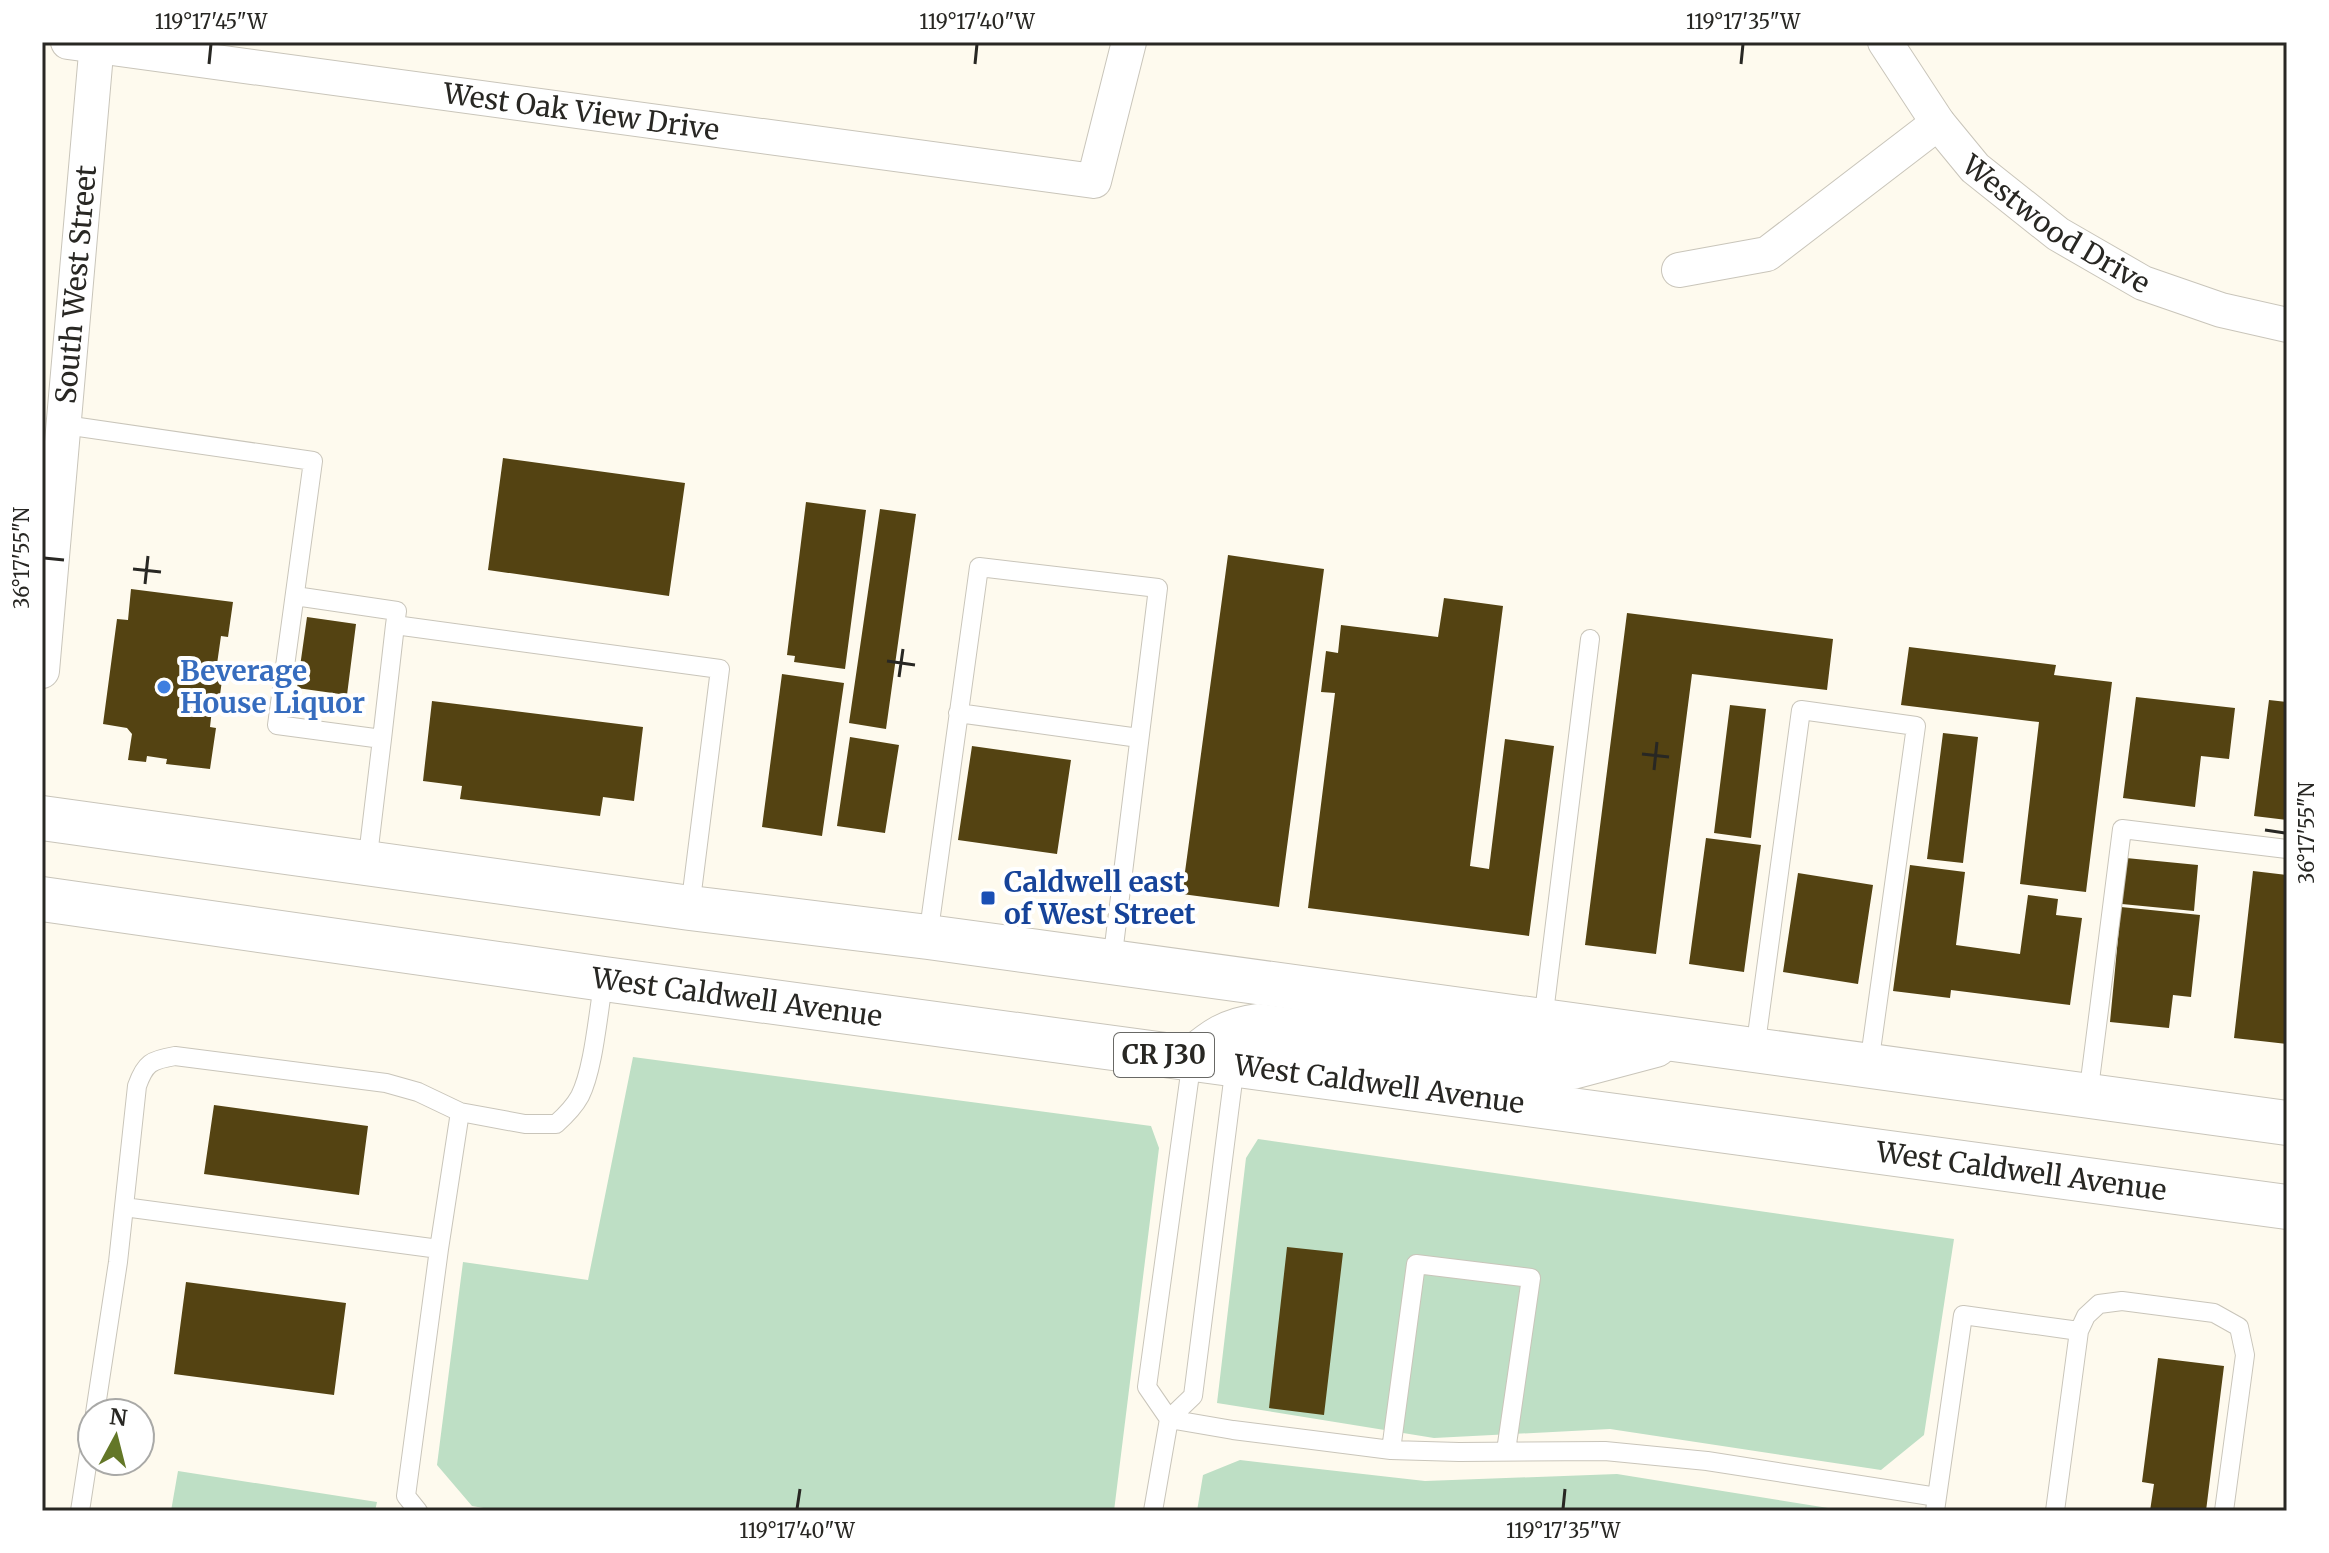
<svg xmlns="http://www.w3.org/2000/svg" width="2329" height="1553" font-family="Merriweather,serif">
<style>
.green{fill:#bedfc5}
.building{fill:#544312}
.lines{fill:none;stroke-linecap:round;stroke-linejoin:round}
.lane-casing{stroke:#c9c5ba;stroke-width:20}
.street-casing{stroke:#c9c5ba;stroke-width:36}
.primary-casing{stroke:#c9c5ba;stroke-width:46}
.lane{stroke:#fff;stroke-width:18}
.street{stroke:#fff;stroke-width:34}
.primary{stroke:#fff;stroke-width:44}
.ticks{fill:none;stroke:#282723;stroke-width:3}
.shop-dot{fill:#3f7fe0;stroke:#fff;stroke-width:3}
.transit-dot{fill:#1a4fb4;stroke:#fff;stroke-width:3}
.labels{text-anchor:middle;stroke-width:8;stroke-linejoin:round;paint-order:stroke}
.shield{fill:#fff;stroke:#686865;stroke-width:2}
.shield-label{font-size:26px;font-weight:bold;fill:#282723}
.street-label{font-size:28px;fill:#282723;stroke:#fff}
.shop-label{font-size:28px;font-weight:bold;fill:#366cbe;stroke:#fff;text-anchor:start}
.transit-label{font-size:28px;font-weight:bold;fill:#164399;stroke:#fff;text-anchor:start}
.neatline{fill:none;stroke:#282723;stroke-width:3}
.ticks-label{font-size:20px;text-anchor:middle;fill:#282723}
</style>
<rect width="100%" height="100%" fill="#fefaee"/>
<path class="green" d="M633 1057 1151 1126 1159 1148 1114 1511H501L472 1506 437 1465 463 1262 588 1280Z
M1258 1139 1954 1239 1924 1435 1881 1470 1610 1429 1434 1438 1217 1403 1246 1158Z
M1240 1460 1425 1481 1617 1474 1847 1511H1197L1203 1475Z
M178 1471 377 1502 375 1511H171Z"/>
<path class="building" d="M503 458 685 483 669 596 488 570Z
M806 502 866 510 845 669 794 662 795 656 787 655Z
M880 509 916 514 886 729 849 723Z
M1228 555 1324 569 1279 907 1182 894Z
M131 589 233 602 228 637 221 636 217 664 224 665 218 710 212 709 210 727 216 728 210 769 166 764 167 759 147 756 146 762 128 760 132 734 127 728 103 724 117 619 128 620Z
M1444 598 1503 606 1470 866 1489 869 1505 739 1554 746 1529 936 1308 908 1335 693 1321 692 1326 651 1338 653 1341 625 1438 637Z
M1627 613 1833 639 1827 690 1692 674 1656 954 1585 945Z
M307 617 356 624 347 695 297 688Z
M1909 647 2056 665 2054 675 2112 682 2086 892 2020 884 2039 722 1901 705Z
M782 674 844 683 822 836 762 827Z
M2136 697 2235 708 2229 759 2201 756 2195 807 2123 798Z
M2269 700 2287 702V820L2254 816Z
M432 701 643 727 634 801 603 797 600 816 460 799 462 786 423 781Z
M1730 705 1766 709 1751 838 1714 833Z
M1943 733 1978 737 1963 863 1927 859Z
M850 737 899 745 885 833 837 826Z
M972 746 1071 760 1057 854 958 840Z
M1706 838 1761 845 1744 972 1689 964Z
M2126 858 2198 865 2194 911 2122 904Z
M1910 865 1965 872 1956 945 2020 954 2028 895 2058 899 2056 915 2082 918 2070 1005 1951 990 1950 998 1893 991Z
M2253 871 2287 875V1044L2234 1038Z
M1798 873 1873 885 1858 984 1783 972Z
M2121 907 2200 915 2191 997 2173 995 2169 1028 2110 1022Z
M214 1105 368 1126 359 1195 204 1174Z
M1287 1247 1343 1253 1324 1415 1269 1408Z
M186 1282 346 1303 334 1395 174 1374Z
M2158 1358 2224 1366 2206 1511H2150L2154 1484 2142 1482Z"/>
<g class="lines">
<g class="lane-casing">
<path id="lane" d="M65 425 313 461 277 725 382 739 367 864
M295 596 397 611 395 625
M958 713 1139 738
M382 739 395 625 720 669 690 908
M928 937 979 567 1158 588 1112 962
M1543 1021 1590 639
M1755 1050 1801 710 1916 726 1869 1065
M1192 1059 1147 1387 1169 1419 1193 1396 1235 1065
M2088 1096 2122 829 2287 849
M460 1112 525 1124H556C565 1116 574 1107 580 1096 594 1068 598 1012 604 979
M124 1207 439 1249
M95 1413 118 1262 137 1086C145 1063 151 1060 175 1056L386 1083 418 1092 460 1112 439 1249 406 1496 418 1511
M1391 1450 1416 1264 1531 1278 1506 1451
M1937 1497 1963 1315 2079 1331
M80 1511 92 1433
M1153 1511 1169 1419 1233 1430 1391 1450 1459 1452 1605 1451 1707 1461 1937 1497 1935 1511
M2055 1511 2079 1331 2086 1316 2099 1304 2122 1301 2214 1313 2239 1327 2245 1355 2224 1511"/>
</g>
<g class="street-casing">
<g id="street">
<path id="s1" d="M68 42 1094 181 1129 42"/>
<path id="s2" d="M1885 42 1938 123 1975 168 2058 234 2143 283 2221 310 2287 325"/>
<path d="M1679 270 1767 254 1938 123"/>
<path id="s3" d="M42 671 97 42"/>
</g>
</g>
<g class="primary-casing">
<g id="primary">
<path d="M42 818 690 908 928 937 2287 1123"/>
<path id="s4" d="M42 899 604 979 2287 1207"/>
<path d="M1192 1059C1215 1040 1228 1030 1258 1026L1572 1067 1655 1045"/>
</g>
</g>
<use href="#lane" class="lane"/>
<use href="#street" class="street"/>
<use href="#primary" class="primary"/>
</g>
<path class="ticks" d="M209 64 211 44M975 64 977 44M1741 64 1743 44M44 558 64 560M133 569 161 572M145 584 148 556M887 661 915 665M899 677 903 649M1642 754 1669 757M1654 770 1657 742M2265 830 2285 833M797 1509 800 1489M1563 1509 1565 1489"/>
<circle class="shop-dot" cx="164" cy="687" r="8"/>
<rect class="transit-dot" x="980" y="890" width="16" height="16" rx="4"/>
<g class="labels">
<rect class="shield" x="1114" y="1033" width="100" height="44" rx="6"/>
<g class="shield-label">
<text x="1164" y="1064">CR J30</text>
</g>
<g class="street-label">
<text dy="10" stroke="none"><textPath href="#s1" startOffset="518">West Oak View Drive</textPath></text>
<text dy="10" stroke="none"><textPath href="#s2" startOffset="254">Westwood Drive</textPath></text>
<text dy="10" stroke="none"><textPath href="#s3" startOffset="388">South West Street</textPath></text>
<text dy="10" stroke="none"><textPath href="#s4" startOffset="702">West Caldwell Avenue</textPath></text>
<text dy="10" stroke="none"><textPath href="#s4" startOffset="1350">West Caldwell Avenue</textPath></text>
<text dy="10" stroke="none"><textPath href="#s4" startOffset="1998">West Caldwell Avenue</textPath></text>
</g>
<g class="shop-label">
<text x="180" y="681">Beverage<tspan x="180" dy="32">House Liquor</tspan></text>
</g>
<g class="transit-label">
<text x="1004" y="892">Caldwell east<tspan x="1004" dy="32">of West Street</tspan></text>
</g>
</g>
<rect width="2329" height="1553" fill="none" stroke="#ffffff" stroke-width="88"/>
<g transform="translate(116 1437) rotate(7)"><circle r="38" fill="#ffffff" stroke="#a9a9a7" stroke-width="2"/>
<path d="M0-6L14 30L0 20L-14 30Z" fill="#637727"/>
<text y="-12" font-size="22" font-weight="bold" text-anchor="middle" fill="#282723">N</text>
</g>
<rect x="44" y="44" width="2241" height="1465" class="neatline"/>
<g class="ticks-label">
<text x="211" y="29">119°17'45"W</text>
<text x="977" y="29">119°17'40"W</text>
<text x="1743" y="29">119°17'35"W</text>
<text transform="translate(22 558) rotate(-90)" y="7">36°17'55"N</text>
<text transform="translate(2307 833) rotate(-90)" y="7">36°17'55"N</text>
<text x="797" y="1538">119°17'40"W</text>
<text x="1563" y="1538">119°17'35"W</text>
</g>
</svg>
